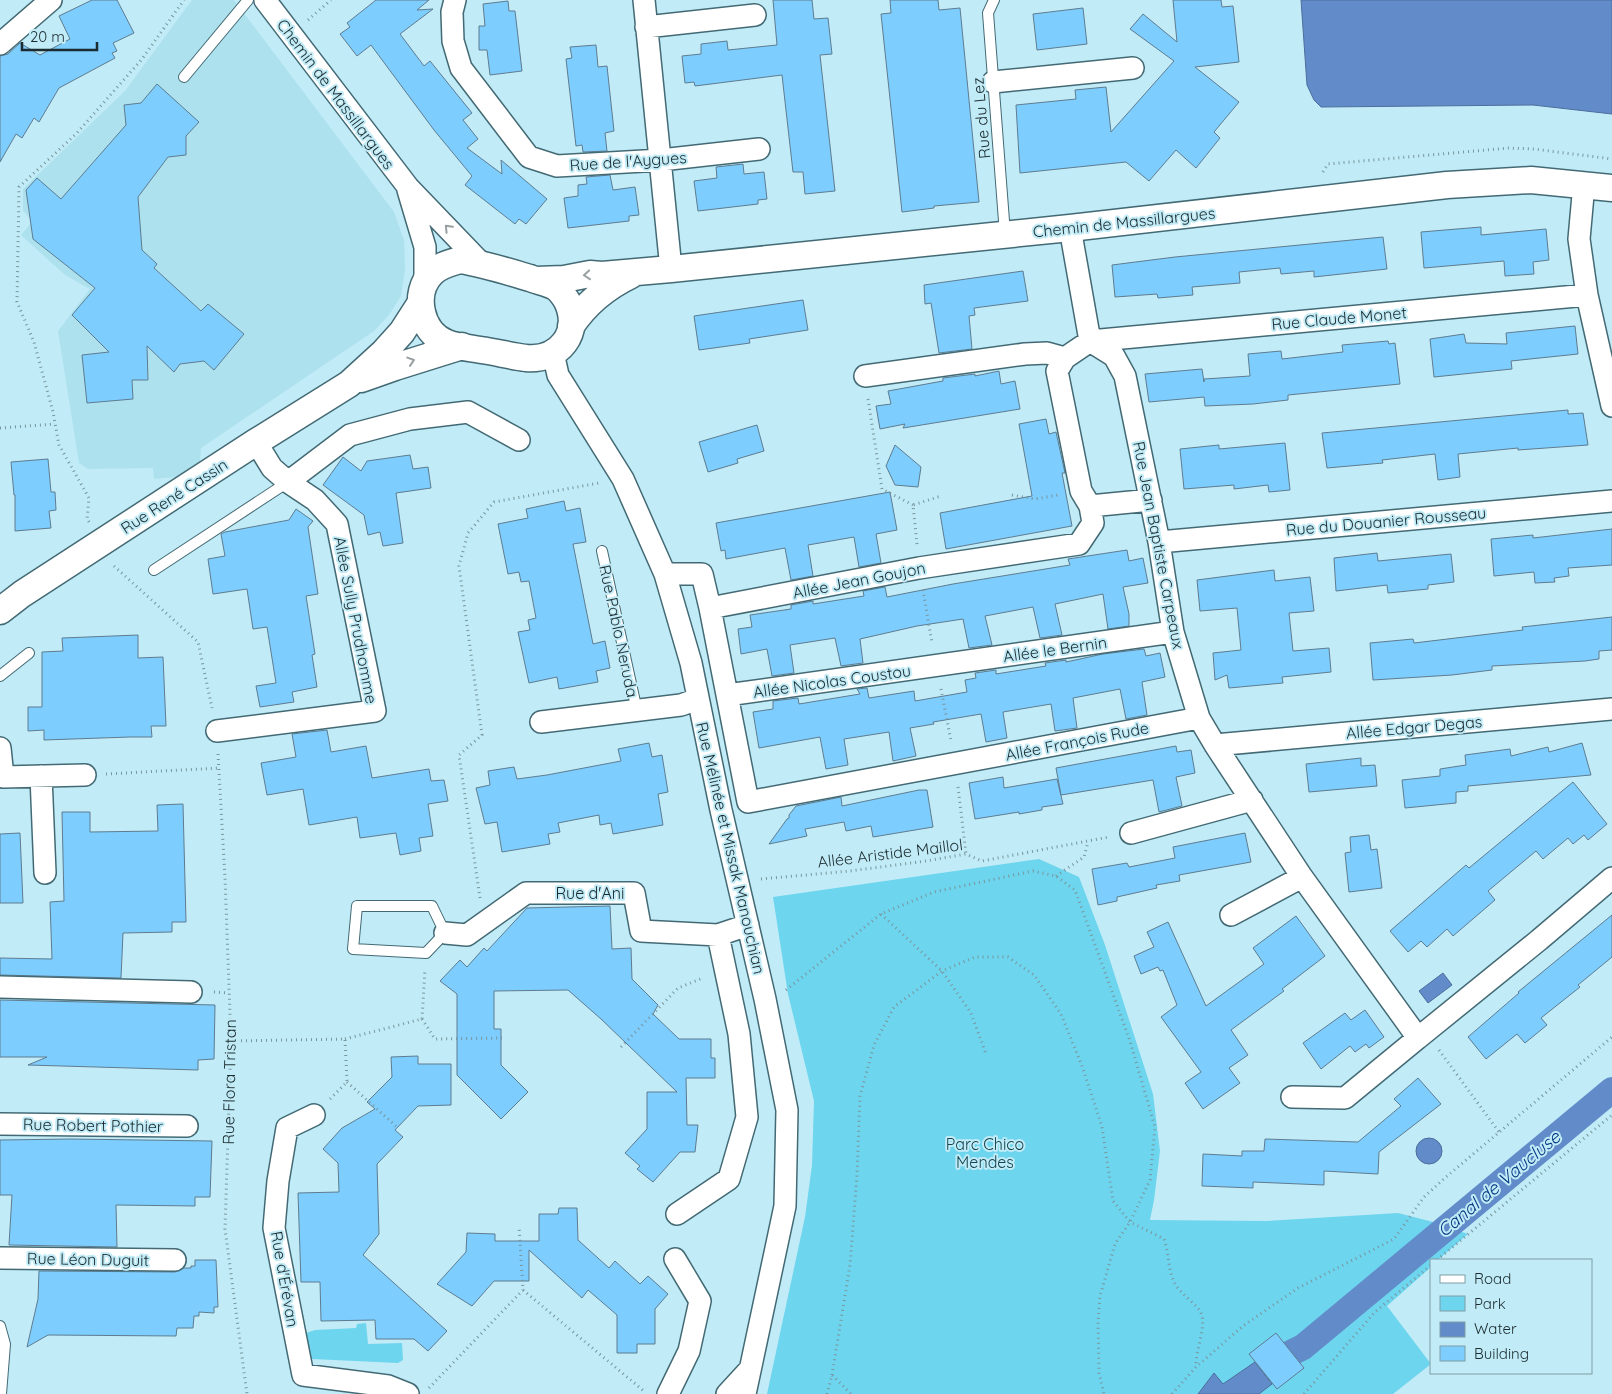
<svg xmlns="http://www.w3.org/2000/svg" width="1612" height="1394" font-family="Quicksand,sans-serif">
<style>
.built{fill:#ade1ee}
.green{fill:#6ed5ee}
.water{fill:#628bca;stroke:#4d6e9c}
.lines{fill:none;stroke-linecap:round;stroke-linejoin:round}
.canal{stroke:#628bca;stroke-width:26}
.building{fill:#7dcdff;stroke:#5e7c90}
.service-casing{stroke:#436a74;stroke-width:12}
.minor-casing{stroke:#436a74;stroke-width:24}
.tertiary-casing{stroke:#436a74;stroke-width:29}
.path{stroke:#78969e;stroke-width:3;stroke-dasharray:1 4;stroke-linecap:butt}
.service{stroke:#fff;stroke-width:10}
.minor{stroke:#fff;stroke-width:21}
.tertiary{stroke:#fff;stroke-width:26}
.oneway{stroke:#98a0a1}
.labels{text-anchor:middle;stroke-width:4;stroke-linejoin:round;paint-order:stroke}
.street-label{font-size:16px;fill:#1b2b2f;stroke:#c1ebf6}
.park-label{font-size:16px;fill:#134550;stroke:#c1ebf6}
.water-label{font-size:18px;font-style:italic;fill:#023781;stroke:#c1ebf6}
</style>
<rect width="100%" height="100%" fill="#c1ebf6"/>
<path class="built" d="M192 0H234L394 212 404 240 405 269 401 296 389 315 374 331 201 448 200 461 176 477 154 479 153 468 88 469 79 463 58 331 90 289 65 275 21 235 33 221 23 211V189L125 91Z"/>
<path class="green" d="M1039 859 1079 877 1105 945 1153 1094 1160 1151 1154 1200 1150 1220 1267 1221 1398 1213 1437 1223 1468 1234 1438 1260H1431V1267L1387 1306 1431 1364 1393 1394H767L805 1217 812 1165 814 1101 788 994 773 897Z
M366 1323 368 1344 402 1343 403 1360 398 1363 312 1359 308 1355 306 1333 315 1330 356 1328 357 1324Z"/>
<path class="water" d="M1301 0H1612V114L1533 105 1321 107 1314 100 1307 85Z
M1443 973 1452 985 1428 1003 1419 991Z
M1416 1151a13 13 0 1 1 26 0a13 13 0 1 1-26 0Z
M1255 1362 1272 1384 1259 1394H1198L1214 1373 1223 1384Z"/>
<g class="lines">
<path class="canal" d="M1291 1353 1303 1347 1612 1090"/>
</g>
<path class="building" d="M92 0H117L134 33 113 43 117 51 112 53 115 58 59 88 39 122 34 118 22 138 16 134 0 162V56L8 54 20 43 40 55 70 39 59 16Z
M376 0H429L417 10 433 9 400 34 424 66 430 61 472 113 463 120 478 139 467 148 502 174 501 160 547 199 526 224 519 219 515 224 465 185 472 176 434 130 371 45 357 56 340 34 350 27 347 23Z
M773 0H812L814 19 828 18 832 54 820 55 835 191 805 194 803 172H793L782 75 695 86 694 82 685 83 682 56 701 54V44L727 41 728 50 777 45Z
M890 0H938L939 10 960 8 979 202 934 206V208L902 212 881 14 891 13Z
M1173 0H1221L1222 7 1233 6 1239 62 1195 67 1239 102 1214 132 1220 138 1196 168 1176 150 1149 181 1126 162 1020 173 1016 105 1076 99 1075 90 1106 87 1111 132 1174 61 1130 29 1143 14 1177 42Z
M508 1 509 11H515L522 71 490 75 487 50H479V26H485L483 4Z
M1083 8 1087 44 1037 50 1033 14Z
M596 45 598 67 607 66 614 131 605 133 607 151 583 152 582 145 576 146 566 59 572 58 570 47Z
M157 84 199 122 186 136V155L168 157 138 197 142 250 157 264 154 268 201 311 208 304 244 334 214 370 204 361 180 364 174 372 147 346 148 380H132L133 399 87 403 82 355 109 352 72 315 95 288 33 239 26 190 37 178 61 199 126 125 124 105 141 103Z
M743 164 744 174 764 172 767 199 758 200V204L698 211 694 181 717 178 716 167Z
M610 175 613 190 635 187 639 215 629 216V221L568 228 564 198 578 196V185L587 184 586 177Z
M1481 227V235L1546 229 1549 260 1533 262 1534 274 1505 276 1504 261 1424 268 1421 232Z
M1383 237 1387 269 1314 277V271L1281 274 1280 268 1239 272 1240 283 1192 287 1193 295 1158 298 1157 294 1115 297 1112 265 1175 257Z
M1023 271 1028 301 974 308 975 315 969 316 972 349 939 353 931 303 925 304 924 285Z
M803 300 808 330 749 339 750 343 699 350 694 316Z
M1575 326 1578 354 1511 361 1512 369 1434 377 1430 339 1464 334 1466 343 1507 344 1506 333Z
M1388 341 1389 344 1395 343 1400 384 1288 395V400L1253 404 1205 406 1204 397 1149 402 1145 374 1202 369 1204 382V379L1250 376 1248 354 1281 351 1282 359 1343 352 1342 345Z
M999 371 1001 384 1015 381 1020 409 903 428 905 424 880 429 876 406 891 404 888 391 943 381V378L975 374V376Z
M1568 410V414L1583 413 1588 445 1518 450V448L1458 454 1460 477 1438 480 1435 454 1382 460 1383 463 1327 468 1322 433Z
M1046 419 1049 434 1056 432 1065 473H1062L1072 526 946 549 940 513 1032 496 1019 424Z
M757 425 764 451 737 459 738 463 708 472 699 442Z
M1285 443 1290 490 1269 492 1268 485 1234 489V485L1184 489 1180 449 1219 445V449Z
M895 445 921 467 918 487 895 485 886 466Z
M410 455 413 469 428 467 431 488 396 493 403 543 383 546 380 532 368 535 364 515 323 485 343 457 361 471 367 461Z
M48 459 51 492H55L56 510 49 511 51 528 15 531V495H14L11 462Z
M890 492 897 530 876 534 881 563 859 567 854 537 808 545 813 576 791 580 785 548 726 559 725 550 721 551 716 523Z
M564 501 566 511 580 508 586 542 573 544 593 644 605 641 610 668 596 671 598 682 559 689 557 677 529 683 518 632 530 630 528 620 536 618 529 581 521 582 519 572 508 574 498 524 528 518 526 509Z
M296 509 313 521 308 527 318 594 306 596 315 654 312 655 317 687 292 692 294 702 260 707 256 686 276 683 267 627 253 629 247 589 213 594 208 559 225 556 221 534 225 532 289 520Z
M1612 529V565L1568 568 1569 576 1554 578 1555 582 1535 583 1534 572 1494 576 1491 539 1533 535V538Z
M1127 550 1129 561 1143 558 1148 583 1123 587 1129 614V626L1108 629 1103 594 1055 604 1062 635 1040 638 1033 607 985 616 992 645 969 648 963 619 917 626 860 639 863 663 841 666 835 638 790 645 794 673 772 676 767 649 741 654 738 629 752 627 750 615 791 609V605L813 601V604L864 596 863 591 885 587 887 597 953 584 1070 565 1068 559Z
M1377 553 1378 561 1451 554 1454 582 1428 585V589L1388 593 1387 585 1336 591 1334 558Z
M1274 570 1275 581 1310 577 1314 611 1289 613 1293 651 1329 648 1331 672 1282 677 1283 683 1229 688 1227 675 1215 680 1213 653 1241 650 1237 608 1200 611 1197 580Z
M1612 617V650L1599 651V659L1585 661 1492 666V670L1452 675 1373 680 1370 643 1413 639 1414 643 1523 630 1522 627Z
M138 635V658L163 657 166 726H151L152 737H130L44 740V730L28 731V707H42V652L63 651 62 638Z
M1144 649 1146 656 1160 653 1165 677 1142 682 1147 715 1126 719 1120 689 1073 698 1077 728 1055 731 1051 704 1003 712 1007 738 986 742 981 714 933 722 934 724 910 728 916 756 893 761 889 732 844 739 848 765 826 769 820 737 759 748 753 712 773 709V701L798 698 799 704 860 694 857 689 867 688 869 698 914 691 915 701 967 692 965 680 976 678 975 673 996 670V674L1046 666 1045 663 1066 660V662L1103 654Z
M327 730 331 752 366 746 372 778 429 769 431 781 444 780 448 801 428 804 433 836 419 838 421 851 400 855 396 833 360 838 357 817 309 825 303 789 267 795 261 763 296 757 292 734Z
M649 743 652 757 662 755 668 792 658 794 663 825 613 834 611 823 600 825 599 815 558 823 560 832 548 834 550 844 502 852 497 822 485 824 476 788 490 785 488 771 514 767 517 779 547 775 621 761 618 749Z
M1582 743 1591 775 1468 786V791L1456 792V803L1405 808 1402 780 1440 776V769L1466 765 1465 755 1510 749 1511 756 1548 747 1549 752Z
M1176 746 1177 752 1191 750 1195 773 1176 777 1182 806 1159 812 1153 780 1061 795 1056 768Z
M1361 758V766L1375 765 1377 786 1309 792 1306 764Z
M1003 777 1004 788 1057 779 1063 804 1042 807V810L1019 814V812L975 819 969 783Z
M1573 782 1607 824 1588 840 1584 835 1573 844 1568 838 1543 859 1536 851 1488 891 1495 900 1453 936 1447 929 1427 947 1421 941 1408 952 1390 931 1466 865 1469 868Z
M919 790H927L933 827 873 837 871 826 846 831 844 822 805 829 807 836 769 844 787 819 789 818V815L796 806 841 797 842 806Z
M183 804 186 922H172V932L123 933 121 978 0 975V958L52 959 50 902 64 901 62 812H90V832L158 831 157 805Z
M20 833 23 903H0V834Z
M1245 833 1251 862 1179 875 1180 881 1156 885 1157 888 1117 897V901L1098 905 1092 869 1127 863 1129 867 1175 858 1173 847Z
M1369 835 1371 850 1377 849 1382 888 1349 892 1345 853 1351 852 1350 837Z
M610 906 612 949 631 948 632 979 658 1005 653 1014 679 1039H711V1058H715V1078H686L687 1125H698L695 1152H680L653 1182 637 1169 640 1166 625 1153 647 1129V1092H677L601 1019 568 990 494 991V1029H501V1065L528 1092 501 1119 457 1075V994L440 981 460 960 467 967 484 948 487 951 527 908Z
M1612 915V957L1578 985 1580 987 1541 1018 1547 1025 1525 1043 1517 1034 1486 1059 1468 1037 1519 993 1518 992Z
M1296 916 1325 956 1282 989 1284 991 1231 1030 1248 1055 1229 1068 1240 1083 1203 1109 1185 1083 1201 1072 1161 1017 1177 1005 1163 970 1160 971 1158 967 1141 974 1134 956 1154 947 1147 932 1168 922 1206 1006 1264 964 1253 948Z
M0 1000 215 1005 214 1059 198 1060V1070L28 1065 47 1057H0Z
M1365 1010 1384 1037 1369 1048 1366 1044 1355 1052 1350 1046 1321 1069 1303 1043 1345 1013 1351 1020Z
M418 1056V1064H451V1105L418 1106 395 1130 403 1137 377 1164 379 1234 363 1255 447 1331 428 1351 414 1339H376L375 1320 321 1321 320 1282H301L298 1193 339 1192 338 1163 323 1149 342 1128 375 1109 367 1102 392 1077 391 1057Z
M1418 1078 1441 1104 1379 1152 1378 1174 1324 1171V1185L1253 1182V1188L1202 1186 1203 1154 1242 1156V1151H1264L1265 1139 1358 1142 1401 1106 1394 1099Z
M71 1139 212 1141 210 1197H195V1206L116 1205 117 1247 9 1245 12 1195H0V1140Z
M559 1208H577L578 1240 609 1268 615 1261 640 1284 648 1276 668 1294 655 1309V1344H637V1353H617V1315L588 1290 582 1298 529 1250V1281H494L472 1306 437 1284 466 1252 467 1233 495 1234V1241H539V1214H558Z
M195 1260H216L218 1307H214V1313L199 1312V1316H194L193 1328H177L176 1336 48 1335 27 1347 38 1299 39 1271 175 1272 184 1268H191V1266H195Z
M1276 1333 1304 1368 1277 1389 1249 1354Z"/>
<g class="lines">
<g class="service-casing">
<path id="service" d="M994 0 988 13 1005 234
M184 77 248 0
M602 551 637 711
M154 570 288 482
M0 676 29 653
M357 906H432L445 933 426 953 353 949Z
M0 1326 5 1344 1 1394"/>
</g>
<g class="minor-casing">
<path id="minor" d="M265 0 408 187 481 263
M455 0 452 12 453 41 461 68 529 157 557 166 661 160 759 149
M644 0 671 269
M646 27 755 15
M0 44 51 0
M993 82 1133 68
M1584 184 1579 239 1587 295 1612 406
M408 190 425 247V282
M1070 228 1090 341 1114 356 1125 376 1159 542 1173 632 1199 718 1215 745 1302 877 1418 1038 1539 940 1612 878
M553 353 558 375 623 479 665 574 691 663 721 810 765 999 787 1110 785 1206 745 1394
M865 376 1025 354 1047 353 1065 358
M288 482 350 435 410 419 468 412 519 440
M1090 506 1151 500
M1159 542 1612 501
M665 574H702L710 608 919 568 1079 544 1093 523 1090 506 1081 491 1057 371 1065 358 1090 341 1587 295
M710 608 748 802 1199 718
M727 695 1173 632
M541 722 681 705 698 699
M217 731 375 711 337 524 315 500 288 482 272 468 256 442
M1215 745 1612 709
M0 748 3 777 85 775
M41 776 45 873
M1131 833 1252 800
M1231 915 1302 877
M445 933 467 935 526 893H634L641 931 718 935
M0 987 191 992
M1292 1097 1345 1098 1418 1038
M314 1115 287 1128 278 1181 274 1228 303 1375 388 1386 408 1394
M0 1124 187 1126
M677 1214 729 1179 747 1117 739 1034 718 935 748 925
M0 1258 175 1260
M668 1394 689 1351 700 1301 675 1259
M727 1394 750 1369"/>
</g>
<g class="tertiary-casing">
<path id="tertiary" d="M460 260C484 264 506 271 530 278 537 281 548 283 555 287 560 290 564 296 567 301 582 333 559 361 526 358 511 356 495 352 481 350 470 348 457 347 447 343 420 332 412 293 432 273 440 265 450 263 460 260Z
M536 280 564 279 590 274 602 275 671 269 1070 228 1447 185 1531 180 1612 188
M571 326C587 302 606 287 631 275
M361 379 395 367 462 346
M0 611 22 594 256 442 349 384 384 352 402 332 420 304"/>
</g>
<path class="path" d="M308 20 331 0
M1323 172 1328 164 1509 148 1534 149 1612 159
M868 399 882 489 913 505
M0 428 55 424
M1012 495 1035 499 1058 495
M89 522 87 519 89 498 59 445 53 412 34 342 17 302 19 187 77 133 142 59 184 0
M917 544 913 505 941 496
M114 566 198 642 212 708
M923 590 932 643
M941 689 951 741
M218 754 225 878 231 1041 225 1229 247 1394
M106 774 219 768
M958 787 966 854
M1056 876 1084 857 1088 842
M761 879 850 871 926 861 966 854 982 861 1109 837
M480 898 459 755 482 735 459 566 468 533 494 502 599 483
M881 914 942 971 971 1013 986 1054
M786 990 881 914 934 892 1033 871 1056 876 1075 890 1130 1041 1155 1127 1150 1180 1130 1222 1115 1244 1100 1296 1098 1322 1099 1373 1104 1394
M214 992 229 993
M422 1019 435 1039 502 1038
M345 1039 422 1019 425 969
M231 1041 345 1039 347 1082 330 1099
M621 1047 678 988 703 978
M1439 1050 1499 1132
M347 1082 398 1128
M1437 1260 1612 1115
M523 1290 645 1392
M832 1375 850 1265 857 1175 860 1096 874 1045 894 1007 942 971 975 957H1008L1034 975 1061 1014 1082 1066 1102 1127 1113 1201 1130 1222 1164 1239C1170 1255 1167 1272 1177 1287 1182 1294 1199 1307 1201 1313 1207 1326 1195 1351 1196 1367
M429 1388 523 1290 519 1226
M827 1394 832 1375 851 1394
M1172 1394 1196 1367 1243 1326 1298 1288 1394 1239 1424 1197 1446 1177 1612 1037
M1304 1394 1374 1313 1431 1265"/>
<use href="#service" class="service"/>
<use href="#minor" class="minor"/>
<use href="#tertiary" class="tertiary"/>
</g>
<defs><path id="oneway-chevron" d="M-2-3.5L2.5 0L-2 3.5" fill="none" stroke-width="1.6" stroke-linecap="round" stroke-linejoin="round" transform="scale(1.25)"/></defs>
<g class="oneway">
<use href="#oneway-chevron" transform="translate(448 228) rotate(-134)"/>
<use href="#oneway-chevron" transform="translate(587 275) rotate(175)"/>
<use href="#oneway-chevron" transform="translate(411 361) rotate(-18)"/>
</g>
<g class="labels">
<g class="street-label">
<text transform="translate(336 94) rotate(53)" y="6">Chemin de Massillargues</text>
<text transform="translate(981 118) rotate(-95)" y="6">Rue du Lez</text>
<text transform="translate(628 161) rotate(-4)" y="6">Rue de l'Aygues</text>
<text transform="translate(1124 222) rotate(-6)" y="6">Chemin de Massillargues</text>
<text transform="translate(1339 318) rotate(-5)" y="6">Rue Claude Monet</text>
<text transform="translate(174 496) rotate(-33)" y="6">Rue René Cassin</text>
<text transform="translate(1386 521) rotate(-5)" y="6">Rue du Douanier Rousseau</text>
<text transform="translate(1159 545) rotate(79)" y="6">Rue Jean Baptiste Carpeaux</text>
<text transform="translate(859 580) rotate(-11)" y="6">Allée Jean Goujon</text>
<text transform="translate(356 620) rotate(79)" y="6">Allée Sully Prudhomme</text>
<text transform="translate(619 631) rotate(78)" y="6">Rue Pablo Neruda</text>
<text transform="translate(1055 649) rotate(-8)" y="6">Allée le Bernin</text>
<text transform="translate(832 681) rotate(-8)" y="6">Allée Nicolas Coustou</text>
<text transform="translate(1414 727) rotate(-5)" y="6">Allée Edgar Degas</text>
<text transform="translate(1077 741) rotate(-11)" y="6">Allée François Rude</text>
<text transform="translate(731 848) rotate(77)" y="6">Rue Mélinée et Missak Manouchian</text>
<text transform="translate(890 853) rotate(-7)" y="6">Allée Aristide Maillol</text>
<text x="590" y="899">Rue d'Ani</text>
<text transform="translate(229 1082) rotate(-89)" y="6">Rue Flora Tristan</text>
<text transform="translate(93 1125) rotate(1)" y="6">Rue Robert Pothier</text>
<text transform="translate(88 1259) rotate(1)" y="6">Rue Léon Duguit</text>
<text transform="translate(285 1279) rotate(80)" y="6">Rue d'Érévan</text>
</g>
<g class="park-label">
<text x="985" y="1150">Parc Chico<tspan x="985" dy="18">Mendes</tspan></text>
</g>
<g class="water-label">
<text transform="translate(1499 1184) rotate(-40)" y="6">Canal de Vaucluse</text>
</g>
</g>
<rect x="1430" y="1259" width="162" height="115" fill="#c1ebf6" stroke="#7f9ea6"/>
<rect x="1440" y="1275" width="25" height="8" fill="#ffffff" stroke="#7f9ea6"/>
<text x="1474" y="1284" font-size="15" fill="#1b2b2f">Road</text>
<rect x="1440" y="1296" width="25" height="15" fill="#6ed5ee" stroke="#7f9ea6"/>
<text x="1474" y="1309" font-size="15" fill="#1b2b2f">Park</text>
<rect x="1440" y="1322" width="25" height="15" fill="#628bca" stroke="#7f9ea6"/>
<text x="1474" y="1334" font-size="15" fill="#1b2b2f">Water</text>
<rect x="1440" y="1346" width="25" height="15" fill="#7dcdff" stroke="#7f9ea6"/>
<text x="1474" y="1359" font-size="15" fill="#1b2b2f">Building</text>
<path d="M22 42v8h75v-8" fill="none" stroke="#1b2b2f" stroke-width="2.5"/>
<text x="30" y="42" font-size="15" fill="#1b2b2f" stroke="#c1ebf6" stroke-width="4" paint-order="stroke">20 m</text>
</svg>
